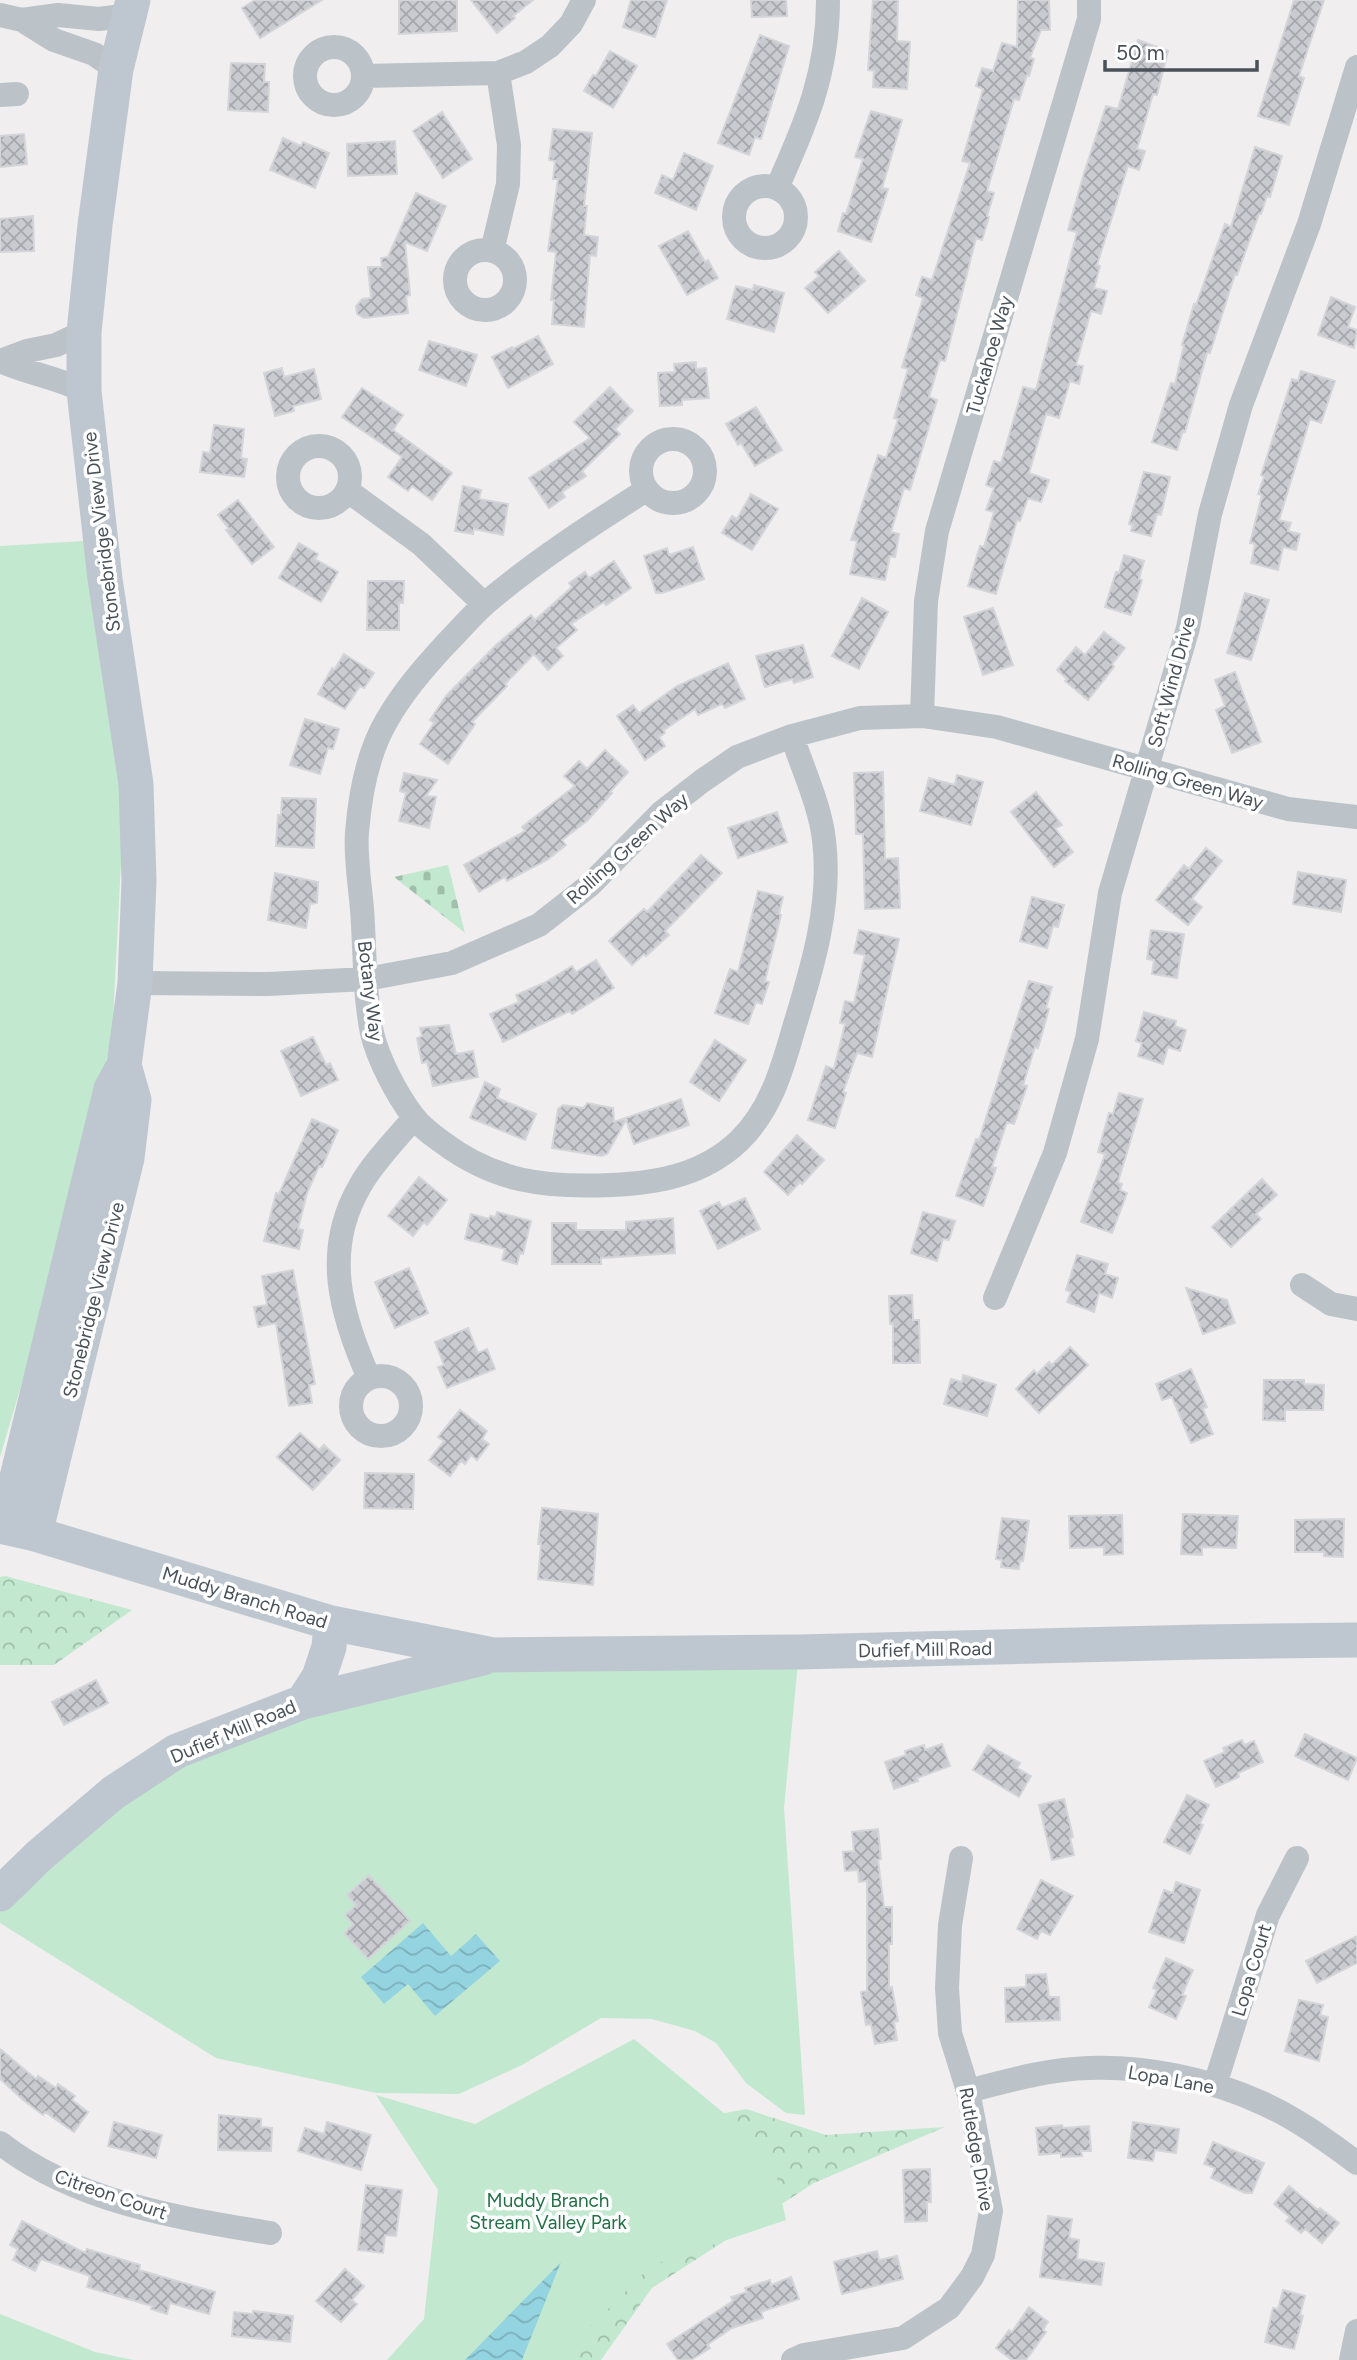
<svg xmlns="http://www.w3.org/2000/svg" width="1357" height="2360" font-family="Figtree,sans-serif">
<style>
.forest{fill:url(#forest-crowns)}
.cemetery{fill:url(#cemetery-stones)}
.park{fill:#c2e9cf}
.water{fill:url(#water-waves)}
.building{fill:url(#building-cross-hatch);stroke:#d3d5d9;stroke-width:2}
.lines{fill:none;stroke-linecap:round;stroke-linejoin:round}
.street{stroke:#bbc3c9;stroke-width:24}
.secondary{stroke:#bec7d0;stroke-width:35}
.labels{text-anchor:middle;stroke-width:7;stroke-linejoin:round;paint-order:stroke}
.street-label{font-size:19px;fill:#495259;stroke:#fff}
.park-label{font-size:19px;fill:#227146;stroke:#fff}
</style>
<defs>
<pattern id="forest-crowns" width="20" height="18" patternUnits="userSpaceOnUse" patternTransform="scale(1.75)"><rect width="20" height="18" fill="#c2e9cf"/><path d="M2 6a3 3 0 1 1 6 0M12 15a3 3 0 1 1 6 0" fill="none" stroke="#a0bfab"/></pattern>
<pattern id="cemetery-stones" width="16" height="16" patternUnits="userSpaceOnUse" patternTransform="scale(1.75)"><rect width="16" height="16" fill="#c2e9cf"/><path d="M2 7V4a2 2 0 0 1 4 0v3zM10 15v-3a2 2 0 0 1 4 0v3z" fill="#a0bfab"/></pattern>
<pattern id="water-waves" width="16" height="10" patternUnits="userSpaceOnUse" patternTransform="scale(1.75)"><rect width="16" height="10" fill="#94d4e0"/><path d="M0 5q4-4 8 0t8 0" fill="none" stroke="#7bafb9"/></pattern>
<pattern id="building-cross-hatch" width="8" height="8" patternUnits="userSpaceOnUse" patternTransform="scale(1.75)"><rect width="8" height="8" fill="#c9cbd0"/><path d="M0 0l8 8M0 8l8-8" fill="none" stroke="#a5a7ac"/></pattern>
</defs>
<rect width="100%" height="100%" fill="#f0eeee"/>
<path class="forest" d="M5 1576 132 1610 54 1665H0V1577Z
M746 2109 826 2135 945 2127 814 2183 652 2288 601 2360H522L595 2138Z"/>
<path class="cemetery" d="M448 865 465 933 394 877Z"/>
<path class="park" d="M84 541 125 784 113 1020 108 1054 64 1241 0 1457V546Z
M799 1652 784 1808 805 2115 786 2113 746 2083 716 2043 695 2031 652 2019 601 2018 522 2065 459 2094 376 2093 216 2058 0 1923V1894L177 1751 493 1655Z
M634 2039 771 2152 786 2220 652 2265 557 2360H387L424 2319 438 2190 376 2095 475 2124Z
M0 2314 95 2352 133 2360H0Z"/>
<path class="water" d="M423 1923 451 1956 476 1934 500 1961 435 2016 408 1984 384 2004 361 1977Z
M561 2262 522 2360H465Z"/>
<path class="building" d="M255 0H322L260 38 242 8Z
M399 0H457V31L399 34Z
M471 0H533L513 16 515 18 497 33Z
M631 0H667L655 37 623 27Z
M751 0H786L787 16 752 17Z
M873 0H898L897 41 910 42 907 89 873 87 874 71 868 70Z
M1018 0H1049L1050 30H1041L1030 58 1034 59 1029 76 1027 75 1019 100 1014 99 987 191 994 193 987 216 989 217 982 240 976 238 945 361 940 360 929 397 937 400 910 490 904 488 891 532 899 534 895 557 890 556 885 580 850 574 857 541 851 540 878 455 886 458 898 419 894 418 908 369 902 367 923 298 916 295 922 277 932 280 970 163 962 161 983 89 976 86 982 68 993 71 1002 43 1017 47Z
M1294 0H1324L1299 76 1304 78 1289 125 1258 116Z
M760 35 789 46 761 139 755 137 749 155 718 143Z
M1138 40 1168 51 1157 95 1153 94 1137 149 1145 151 1139 170 1128 166 1097 265 1100 266 1094 288 1107 291 1101 314 1091 311 1076 365 1083 366 1079 384 1070 381 1059 418 1046 414 1029 473 1049 480 1041 502 1028 498 1020 521 1017 520 996 594 968 586 980 546 984 547 994 512 986 510 994 488 986 485 994 461 1001 463 1023 387 1036 390 1077 232 1068 230 1084 173 1106 106 1118 109Z
M610 51 637 66 613 108 584 91 593 75 596 76Z
M231 63 265 64 264 82H269L268 112 228 110Z
M871 111 902 120 882 188 888 189 871 242 838 231 843 213 846 214 863 159 855 157Z
M442 112 472 159 443 178 413 131Z
M553 129 592 133 584 206H587L584 235 598 237 596 256 590 255 584 327 552 324 554 300H551L556 252 548 251 558 179H553L555 161 549 160Z
M24 134 27 164 0 167V136Z
M283 138 301 146 303 142 329 153 315 188 270 170Z
M395 141 397 174 348 176 347 144Z
M1255 147 1282 156 1270 197 1267 196 1261 214H1259L1237 275 1235 274 1210 353H1207L1185 432 1183 431 1177 450 1152 442 1171 383 1175 384 1184 345H1182L1194 304 1196 305 1225 224 1231 227Z
M684 153 713 166 696 210 655 193 662 175 673 180Z
M416 193 446 206 427 251 405 242 410 295 406 296 408 313 364 318 357 314 356 306 362 299 371 298 368 267H382L381 258 388 257Z
M33 216 34 251 0 252V219Z
M688 231 705 262 708 260 718 278 687 295 659 246Z
M839 251 865 281 828 313 805 288 819 276 815 272Z
M754 285 784 293 774 332 727 319 736 286 753 290Z
M1331 297 1355 307 1348 327 1357 330 1354 348 1318 335Z
M538 336 553 364 508 388 492 357 512 347 513 349Z
M429 341 477 355 466 386 419 370Z
M696 362V369L706 368 709 398 682 400V405L660 406 658 373 675 372 674 364Z
M282 368 284 377 314 369 321 399 293 406 294 411 275 416 264 373Z
M1301 371 1335 381 1321 423 1310 419 1279 520 1291 523 1288 531 1300 534 1296 550 1283 547 1278 570 1251 563 1255 544 1250 543 1262 495 1258 494 1264 477 1261 475 1292 379 1298 381Z
M610 387 633 411 615 429 620 434 582 471 586 476 562 492 565 497 549 508 529 478 590 438 574 422Z
M362 388 403 415 393 430 452 473 432 500 412 486 408 491 388 477 402 457 342 417Z
M756 407 782 450 755 466 741 443 738 445 726 424Z
M214 425 244 429 241 458 247 459 244 477 200 472 203 452 210 453Z
M1144 472 1170 477 1161 515 1157 514 1151 536 1131 531 1133 525 1129 524Z
M463 486 481 490 479 499 508 504 503 535 474 529 473 534 455 531Z
M751 494 778 509 752 550 722 533 732 516 737 519Z
M238 500 274 547 252 564 226 530 229 529 218 515Z
M299 543 318 554 315 559 338 572 321 602 279 578Z
M693 547 704 579 662 593H656L644 556 667 548 669 555Z
M1124 555 1144 561 1139 579 1142 580 1131 615 1105 607 1116 572 1119 573Z
M614 561 631 588 606 605 604 602 571 624 577 630 556 648 563 656 548 670 534 654 505 684 507 686 472 722 475 724 448 764 420 744 434 723 430 720 446 696 496 645 531 615 535 620 572 587 569 583 585 572 589 578Z
M368 581H404L403 603H399V630H367Z
M1245 593 1269 600 1251 660 1227 653Z
M862 598 888 612 859 669 832 656Z
M993 608 1013 665 983 675 964 617Z
M1104 632 1125 648 1112 664 1114 667 1088 700 1065 681 1067 679 1057 670 1076 647 1085 655Z
M803 645 813 677 794 683 792 679 765 687 756 656Z
M344 654 374 673 364 688 360 686 345 709 318 694 332 668 334 670Z
M728 663 745 699 725 708 722 704 698 715 695 709 664 730 665 733 659 737 665 746 645 760 617 716 633 705 639 713 677 686Z
M1235 672 1261 742 1232 753 1216 710 1225 706 1215 680Z
M305 719 339 729 333 749 328 748 320 774 290 765Z
M605 750 628 772 610 792 612 793 587 821 562 840 566 845 547 860 507 881 505 877 479 892 464 865 525 831 522 827 575 786 564 776 579 761 587 769Z
M883 772 885 859 898 858 900 908 865 909 863 834H856L854 773Z
M404 773 437 780 426 796 436 797 429 828 399 821 406 793 400 791Z
M957 775 983 782 971 825 920 811 929 778 955 785Z
M1036 792 1062 825 1055 828 1073 852 1054 867 1011 812Z
M282 798 316 799 314 848 276 846 278 815H281Z
M777 812 787 842 738 858 728 828Z
M1206 848 1222 861 1192 899 1202 907 1188 925 1156 900 1184 865 1189 869Z
M701 855 722 873 665 931 669 935 646 956 644 954 632 965 609 941 644 909 647 912Z
M1298 872 1346 880 1341 912 1293 904Z
M275 873 318 882 317 903 310 904 306 928 268 920Z
M758 891 783 897 779 914 781 915 765 981 769 982 762 1004 756 1002 748 1024 715 1013 730 969 738 972Z
M1032 897 1064 905 1058 927 1053 926 1047 948 1020 941Z
M859 930 899 939 872 1057 857 1053 843 1092 846 1093 835 1128 808 1120 826 1066 834 1069 845 1024 840 1023 845 1001 854 1003 865 955 854 953Z
M1151 930 1184 934 1177 978 1152 974 1154 960 1147 959Z
M596 960 614 988 572 1014 570 1011 503 1042 490 1014 519 1002 516 995 544 983 572 966 576 972Z
M1029 981 1052 987 1046 1008 1049 1009 1038 1048 1035 1047 1023 1085 1027 1086 1014 1124 1007 1122 992 1167 996 1168 983 1206 956 1196 976 1139 979 1140Z
M1144 1012 1176 1021 1175 1026 1186 1030 1180 1051 1168 1047 1163 1064 1138 1056 1142 1043 1136 1041Z
M449 1025 456 1054 473 1051 478 1077 433 1086 427 1062 422 1063 417 1038 422 1036 420 1028Z
M313 1037 326 1065 330 1063 338 1080 301 1096 281 1051Z
M715 1040 746 1060 719 1101 690 1082Z
M485 1082 500 1089 497 1098 536 1114 525 1140 470 1118Z
M1119 1093 1143 1099 1118 1182 1122 1184 1120 1190 1127 1193 1112 1233 1081 1222 1105 1154 1098 1152 1109 1113 1113 1114Z
M681 1099 689 1125 634 1144 626 1120 607 1154 601 1156 552 1148 558 1109 563 1105 584 1108 587 1103 613 1108 614 1122Z
M312 1119 338 1130 322 1167 319 1166 307 1193 298 1229 303 1230 299 1249 264 1241 276 1193 279 1194Z
M797 1135 824 1160 802 1184 800 1182 788 1195 764 1172Z
M419 1177 447 1200 427 1225 424 1222 413 1236 388 1216Z
M1262 1179 1277 1195 1256 1214 1261 1219 1231 1247 1212 1227Z
M745 1198 760 1229 718 1249 700 1211 719 1202 722 1208Z
M497 1212 531 1221 523 1254 520 1253 517 1264 502 1260 505 1249 465 1239 471 1214 489 1219 490 1216 496 1217Z
M923 1212 955 1221 949 1240 943 1239 937 1261 911 1253Z
M673 1218 675 1253 601 1258V1264H552V1223H576V1230H626V1222Z
M1077 1255 1108 1264 1105 1274 1118 1278 1112 1298 1099 1293 1094 1312 1067 1302 1071 1292 1066 1290Z
M409 1268 428 1313 395 1328 375 1282Z
M293 1270 315 1384 309 1385 312 1403 289 1406 276 1323 258 1327 254 1307 267 1305 262 1276Z
M1186 1288 1227 1300 1235 1323 1203 1334Z
M912 1295 913 1320H919L920 1363H893V1324H890L889 1296Z
M468 1328 478 1353 487 1349 495 1369 447 1388 438 1367 444 1365 435 1342Z
M1070 1347 1088 1365 1039 1413 1016 1389 1034 1370 1037 1374 1049 1362 1052 1365Z
M1191 1369 1207 1407 1203 1409 1213 1434 1191 1443 1172 1397 1162 1400 1156 1384Z
M963 1375 996 1385 987 1416 944 1404 951 1379 962 1382Z
M1264 1380H1304V1384L1324 1385 1323 1410H1285V1421L1263 1420Z
M460 1410 487 1431 482 1439 489 1444 477 1460 471 1455 465 1464 461 1461 450 1476 429 1460 444 1441 438 1437Z
M300 1433 319 1450 324 1445 340 1460 313 1490 277 1457Z
M365 1473 414 1474 413 1509 364 1508Z
M542 1508 598 1514 593 1585 538 1579 541 1544H538Z
M1183 1514 1238 1516 1236 1548 1202 1547V1555L1181 1554Z
M1122 1515 1123 1554 1104 1555V1547L1070 1548 1069 1516Z
M1002 1518 1029 1521 1023 1561H1020L1019 1569 1001 1567 1002 1560 996 1559Z
M1344 1519 1343 1557 1324 1556V1552H1295V1520Z
M96 1680 108 1703 64 1725 52 1702Z
M1305 1734 1357 1758 1348 1780 1295 1756Z
M1242 1740 1244 1745 1254 1741 1263 1762 1238 1773 1239 1777 1216 1787 1204 1761 1225 1752 1223 1748Z
M942 1744 950 1766 917 1778 918 1781 894 1789 885 1762 906 1755 905 1751 924 1745 925 1750Z
M988 1745 1020 1763 1017 1768 1031 1776 1019 1797 973 1770Z
M1187 1795 1209 1805 1200 1823 1203 1825 1190 1854 1164 1842Z
M1064 1799 1073 1837 1070 1838 1074 1855 1052 1860 1039 1805Z
M878 1829 881 1859 878 1860 884 1907H892V1944H889V1988L892 1987 898 2021 894 2022 897 2040 875 2044 871 2024 866 2025 861 1992 867 1991V1881L859 1882 858 1870 845 1871 843 1852 854 1851 852 1832Z
M369 1875 410 1921 368 1959 344 1933 353 1924 345 1915 356 1905 347 1895Z
M1041 1880 1073 1896 1050 1935 1041 1931 1037 1939 1017 1929Z
M1176 1882 1200 1890 1184 1943 1149 1932 1164 1890 1173 1893Z
M1357 1936V1963L1317 1983 1306 1961Z
M1166 1958 1193 1970 1182 1995 1186 1996 1176 2019 1149 2007 1157 1990 1153 1988Z
M1046 1974 1049 1997H1059L1060 2020 1006 2022 1005 1988 1026 1987V1975Z
M1299 2000 1323 2005 1320 2015 1328 2017 1319 2061 1285 2051Z
M0 2049 36 2079 38 2076 56 2088 58 2084 75 2096 72 2100 88 2112 74 2132 45 2112 43 2115 22 2099 0 2079Z
M219 2115 261 2119V2127L272 2128 271 2151 218 2150Z
M114 2122 162 2135 156 2158 108 2146Z
M327 2122 371 2135 361 2170 298 2151 305 2128 324 2134Z
M1133 2122 1179 2129 1176 2153 1155 2150 1153 2161 1128 2158Z
M1062 2125 1063 2128 1089 2126 1091 2151H1081L1082 2156 1061 2157V2153L1039 2155 1036 2128Z
M1213 2142 1264 2163 1252 2193H1245L1211 2178 1215 2168 1204 2164Z
M930 2169 931 2202H927V2221L905 2222 903 2170Z
M366 2185 402 2190 396 2236 385 2235 383 2253 358 2250Z
M1289 2186 1318 2210 1320 2208 1339 2223 1322 2243 1305 2229 1301 2233 1286 2221 1290 2217 1274 2204Z
M1048 2216 1072 2219 1069 2238 1079 2240 1077 2259 1104 2263 1101 2285 1040 2277Z
M22 2221 85 2253 87 2249 140 2265 139 2270 215 2292 209 2314 170 2303 167 2314 151 2309 152 2306 87 2287 90 2276 41 2259 35 2271 13 2260 18 2249 10 2245Z
M877 2251 879 2260 897 2256 903 2279 842 2294 834 2262Z
M345 2269 364 2286 352 2300 357 2304 341 2322 316 2301Z
M791 2277 799 2299 761 2312 763 2318 732 2328 707 2345 710 2348 691 2360H678L667 2344 733 2301 731 2297 747 2292 745 2288 770 2280 771 2285Z
M1283 2290 1305 2296 1300 2315 1303 2316 1294 2349 1265 2342 1273 2308 1278 2309Z
M1029 2307 1048 2322 1043 2330 1046 2332 1026 2360H1012L996 2348 1009 2330 1012 2332Z
M253 2311 293 2316 290 2342 232 2336 234 2312 253 2314Z"/>
<g class="lines">
<path class="street" d="M0 15 22 20 54 40 94 54 116 69
M22 20 58 15 99 19 129 15
M305 76a29 29 0 1 1 58 0a29 29 0 1 1-58 0Z
M363 76 498 73 526 62 550 46 571 24 584 0
M0 95 17 94
M734 217a31 31 0 1 1 62 0a31 31 0 1 1-62 0Z
M777 188C806 123 828 73 828 0
M455 280a30 30 0 1 1 60 0a30 30 0 1 1-60 0Z
M492 251 508 184 509 145 498 73
M0 361C29 374 56 377 84 391
M0 361 27 351 56 345 84 332
M641 471a32 32 0 1 1 64 0a32 32 0 1 1-64 0Z
M288 477a31 31 0 1 1 62 0a31 31 0 1 1-62 0Z
M646 490C591 525 537 560 487 602 472 615 458 632 444 646 423 669 403 692 387 720 368 752 360 795 357 832 355 857 360 884 362 909 365 950 364 993 372 1033 378 1059 397 1095 413 1116 420 1126 432 1135 442 1142 495 1182 546 1188 611 1185 658 1183 703 1175 739 1141 770 1111 782 1070 793 1031 812 969 832 905 824 840 820 805 803 770 792 736
M348 491 421 544 484 604
M922 716 926 601 937 531 1089 19V0
M135 983 268 984 367 979 452 963 539 925 590 885 662 812 702 781 737 757 792 736 860 718 922 716 997 727 1288 809 1357 817
M1302 1285 1331 1304 1357 1309
M995 1298 1055 1153 1087 1039 1110 893 1188 628 1210 514 1241 405 1309 224 1357 67
M351 1406a30 30 0 1 1 60 0a30 30 0 1 1-60 0Z
M369 1378C341 1315 322 1251 360 1186 372 1164 397 1138 414 1118
M1215 2085 1268 1915 1297 1858
M968 2091C1007 2081 1048 2069 1089 2068 1146 2066 1210 2079 1262 2103 1296 2118 1327 2141 1357 2163
M0 2143C75 2202 178 2218 270 2233
M793 2360 804 2355 903 2338 949 2308 972 2277 983 2255 991 2211 968 2091 950 2033 947 1988 950 1925 961 1858
M1351 2360 1357 2331"/>
<path class="secondary" d="M0 1526 35 1534 331 1623 493 1655 799 1652 1200 1642 1357 1640
M5 1527 111 1089 124 1065
M35 1534 127 1158 134 1100 124 1065 135 983 136 956 139 881 136 784 105 579 84 391V332L95 225 116 69 133 0
M303 1702 483 1658
M0 1894 40 1855 113 1793 177 1751 303 1702 319 1677 329 1647 331 1623"/>
</g>
<g class="labels">
<g class="street-label">
<text transform="translate(989 355) rotate(-74)" y="7">Tuckahoe Way</text>
<text transform="translate(101 532) rotate(-97)" y="7">Stonebridge View Drive</text>
<text transform="translate(1171 682) rotate(-75)" y="7">Soft Wind Drive</text>
<text transform="translate(1188 781) rotate(16)" y="7">Rolling Green Way</text>
<text transform="translate(627 848) rotate(-42)" y="7">Rolling Green Way</text>
<text transform="translate(371 991) rotate(83)" y="7">Botany Way</text>
<text transform="translate(93 1300) rotate(-76)" y="7">Stonebridge View Drive</text>
<text transform="translate(245 1597) rotate(17)" y="7">Muddy Branch Road</text>
<text transform="translate(925 1649) rotate(-1)" y="7">Dufief Mill Road</text>
<text transform="translate(233 1731) rotate(-23)" y="7">Dufief Mill Road</text>
<text transform="translate(1251 1970) rotate(-73)" y="7">Lopa Court</text>
<text transform="translate(1171 2079) rotate(10)" y="7">Lopa Lane</text>
<text transform="translate(977 2149) rotate(80)" y="7">Rutledge Drive</text>
<text transform="translate(111 2194) rotate(19)" y="7">Citreon Court</text>
</g>
<g class="park-label">
<text x="548" y="2207">Muddy Branch<tspan x="548" dy="22">Stream Valley Park</tspan></text>
</g>
</g>
<path d="M1105 60v10h152v-10" fill="none" stroke="#495259" stroke-width="3.5"/>
<text x="1116" y="60" font-size="21" fill="#495259" stroke="#ffffff" stroke-width="5" paint-order="stroke">50 m</text>
</svg>
